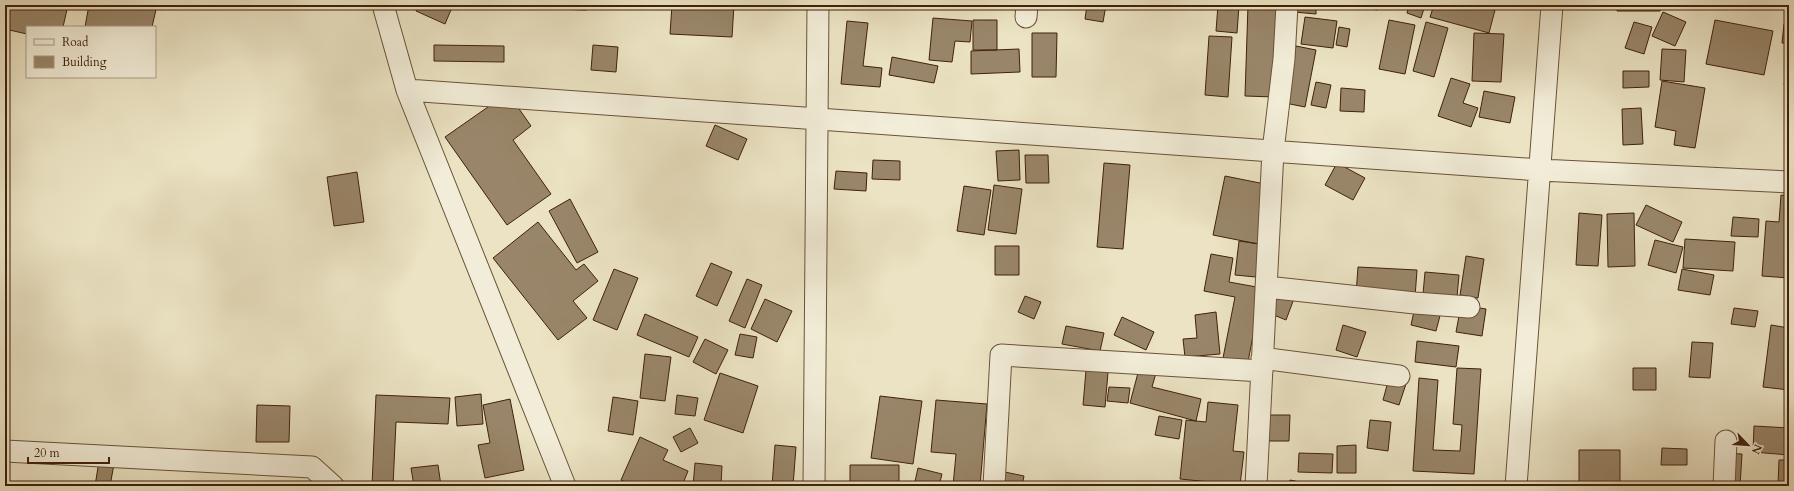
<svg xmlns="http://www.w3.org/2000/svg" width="1794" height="491" font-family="Cardo,serif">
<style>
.building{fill:#99866a;stroke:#40210a}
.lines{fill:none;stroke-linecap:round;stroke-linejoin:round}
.street-casing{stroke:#6b5238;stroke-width:23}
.street{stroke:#f2edd8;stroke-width:21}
</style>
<rect width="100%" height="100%" fill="#ebe3c3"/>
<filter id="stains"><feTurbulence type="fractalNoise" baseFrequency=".005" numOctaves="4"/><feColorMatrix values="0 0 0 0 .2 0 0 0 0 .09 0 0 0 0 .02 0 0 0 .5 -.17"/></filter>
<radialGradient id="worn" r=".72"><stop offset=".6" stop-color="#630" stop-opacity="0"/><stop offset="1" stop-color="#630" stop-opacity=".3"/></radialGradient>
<path class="building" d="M5 5H68L63 27H27V34L5 29Z
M89 5H157L152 27H85Z
M418 5H453L445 24 416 11Z
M554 5H587V10L554 9Z
M672 5H734L732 37 670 34Z
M1087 5H1106L1103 22 1085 19Z
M1218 5H1239L1237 33 1216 31Z
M1248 5 1277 6 1274 97 1245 96Z
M1294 5H1316V14L1294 12Z
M1352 5H1378L1377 10Z
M1409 5H1425L1421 18 1407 13Z
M1434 5H1474L1495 10 1489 33 1430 17Z
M1617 5H1660V11H1617Z
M1768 5H1789V10L1768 7Z
M1663 12 1686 22 1675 46 1652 36Z
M1305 17 1337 21 1333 48 1301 44Z
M933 18 972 21 970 42 955 41 952 62 929 60Z
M973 20H997V50H973Z
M1389 20 1415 25 1405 74 1379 69Z
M1715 20 1773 31 1764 75 1706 64Z
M847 21 868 23 863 66 882 68 880 87 841 84Z
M1426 22 1448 28 1434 77 1413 71Z
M1634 22 1652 27 1644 54 1625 48Z
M1784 24H1789V43H1782Z
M1339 27 1350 29 1347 47 1336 45Z
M1032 33H1057L1056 77H1032Z
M1474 33 1504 34 1501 82 1472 81Z
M1209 36 1232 37 1228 97 1205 95Z
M434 45 504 46V62L434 61Z
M593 45 618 47 616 72 591 70Z
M1296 46 1316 50 1305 107 1285 103Z
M1019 49 1020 72 971 74V51Z
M1662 49 1686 50 1684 82 1660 80Z
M892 57 938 66 934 83 889 75Z
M1789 68V86L1784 85Z
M1623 71H1649V87L1623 88Z
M1451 78 1470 84 1463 103 1478 108 1471 127 1438 116Z
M1662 81 1705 88 1695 148 1674 145 1676 131 1655 127Z
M1316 82 1331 85 1326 108 1311 105Z
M1341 88 1365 90 1364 112 1340 111Z
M1484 91 1515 97 1510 123 1479 117Z
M508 93 531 126 513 140 551 194 507 225 445 137Z
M1641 108 1643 144 1623 145 1622 109Z
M715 125 747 139 738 160 706 146Z
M1019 150 1020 180 998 181 996 151Z
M1025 155H1048L1049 183H1026Z
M873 160 900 161V180L872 179Z
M1104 163 1130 165 1123 249 1097 247Z
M1337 163 1365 178 1353 200 1325 185Z
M836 171 867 173 866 191 834 189Z
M357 172 364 222 334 226 327 177Z
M1225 176 1270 185 1258 244 1213 235Z
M994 185 1022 189 1016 234 988 230Z
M964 186 991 190 984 235 957 231Z
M1781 195 1789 196V278L1762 276 1766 221 1779 222Z
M570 199 598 252 577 263 549 211Z
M1646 205 1682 222 1673 242 1636 225Z
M1579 213 1602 215 1598 266 1576 265Z
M1634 213 1635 266 1608 267 1607 214Z
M1733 217 1759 219 1758 237 1731 236Z
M538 222 576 270 584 264 598 281 573 301 587 318 558 340 493 258Z
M1685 239 1735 242 1733 271 1683 268Z
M1655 240 1683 247 1676 273 1648 265Z
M1239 241 1260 244 1256 277 1235 275Z
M995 246H1019V275H995Z
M1211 254 1233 258 1229 282 1262 288 1248 362 1223 358 1235 297 1204 291Z
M1466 256 1484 259 1478 298 1460 295Z
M711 263 732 272 717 306 696 296Z
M1358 267 1417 270 1415 297 1356 294Z
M614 269 638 278 617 330 593 320Z
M1682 269 1714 275 1710 295 1678 290Z
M1425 272 1459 275 1457 297 1423 294Z
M747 279 762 285 745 328 729 321Z
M1279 289 1295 296 1286 320 1269 313Z
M1025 296 1041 302 1034 319 1018 312Z
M765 299 792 311 777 342 751 329Z
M1416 302 1442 308 1436 331 1411 325Z
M1461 305 1486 309 1482 336 1456 332Z
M1734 308 1758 311 1755 327 1731 324Z
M1216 312 1220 354 1185 357 1183 339 1197 338 1195 315Z
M645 314 698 337 689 357 637 335Z
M1122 317 1154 332 1146 350 1114 335Z
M1343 325 1366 332 1357 357 1336 350Z
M1771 325 1789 328V390L1763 387Z
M1066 326 1104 333 1100 351 1062 344Z
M740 334 757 337 753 358 735 355Z
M705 339 728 350 716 374 693 362Z
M1417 341 1459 346 1456 367 1415 362Z
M1692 342 1713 343 1710 378 1689 377Z
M645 354 671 357 665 401 640 398Z
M1087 359 1109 361 1105 407 1083 405Z
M1457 368 1481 369 1474 474 1413 471 1419 378 1438 380 1433 450 1460 451 1462 425 1453 424Z
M1633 368H1656V390H1633Z
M1139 369 1156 373 1152 387 1201 399 1196 421 1130 403Z
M720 373 758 386 743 433 704 420Z
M1389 378 1406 384 1399 405 1383 400Z
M1109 387 1130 388 1128 403 1107 401Z
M481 394 483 424 457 426 455 397Z
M376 395 450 398 448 424 396 422 393 486H372Z
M677 395 698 398 695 416 675 414Z
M880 396 922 401 913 464 871 458Z
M613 397 638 401 633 435 608 431Z
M510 399 524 470 485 478 478 445 490 443 483 405Z
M936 400 987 404 980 486H953L956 454 931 452Z
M1208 402 1238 405 1233 451 1244 452 1240 485 1180 479 1186 420 1206 422Z
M257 405 290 406 289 442H256Z
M1268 415H1290L1289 441H1268Z
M1159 416 1182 420 1179 439 1155 435Z
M1370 420 1391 422 1388 451 1367 448Z
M1754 426 1789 428V455L1753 452Z
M690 428 698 443 681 452 673 437Z
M640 437 668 450 663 460 688 471 682 486H634L621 480Z
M775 445 796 447 793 486H772Z
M1356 445V473H1337V446Z
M1662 448 1687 449V465H1661Z
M1579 450H1620V486H1579Z
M1299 453 1333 454 1332 473 1298 472Z
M1722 453 1742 454 1740 486H1731Z
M1779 460H1789V484H1778Z
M99 461 114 464 110 486H95Z
M695 463 722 466 721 486H693Z
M438 465 441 486H414L411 468Z
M850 465H899V486H850Z
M918 468 942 474 939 486H914Z
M1000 471 1024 476 1022 486H997Z
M1290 480 1314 485V486H1289Z
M1209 482 1240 486H1209Z"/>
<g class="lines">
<g class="street-casing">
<path id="street" d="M383 5 407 90 565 486
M1026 17 1027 5
M407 90 1540 170 1789 182
M1266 287 1415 303 1469 307
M1262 358 1399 376
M5 451 312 467 333 486
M814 486 818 5
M994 486 1001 355 1262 371
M1256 486 1273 151 1284 59 1287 5
M1516 486 1552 5
M1724 486 1726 441"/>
</g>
<use href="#street" class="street"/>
</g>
<rect width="1794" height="491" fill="none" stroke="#ebe3c3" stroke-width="20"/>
<rect x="6" y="6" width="1782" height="479" fill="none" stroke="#40210a" stroke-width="2"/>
<rect x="10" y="10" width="1774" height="471" fill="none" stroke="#40210a"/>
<rect x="26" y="26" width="130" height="52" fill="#f2edd8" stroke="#ab9b86"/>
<rect x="34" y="39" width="20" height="6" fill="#f2edd8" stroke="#ab9b86"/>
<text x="62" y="46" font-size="12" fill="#40210a">Road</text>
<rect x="34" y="56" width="20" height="12" fill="#99866a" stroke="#ab9b86"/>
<text x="62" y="66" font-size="12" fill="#40210a">Building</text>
<g transform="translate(1748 445) rotate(115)" stroke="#f2edd8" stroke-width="3" paint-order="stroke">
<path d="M0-3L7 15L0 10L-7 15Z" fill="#40210a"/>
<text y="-6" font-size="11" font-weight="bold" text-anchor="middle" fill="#40210a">N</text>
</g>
<path d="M28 457v6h81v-6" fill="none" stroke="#40210a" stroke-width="2"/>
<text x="34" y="457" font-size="12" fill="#40210a" stroke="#f2edd8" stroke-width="3" paint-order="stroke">20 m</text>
<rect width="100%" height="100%" filter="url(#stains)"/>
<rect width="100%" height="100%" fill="url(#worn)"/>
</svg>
